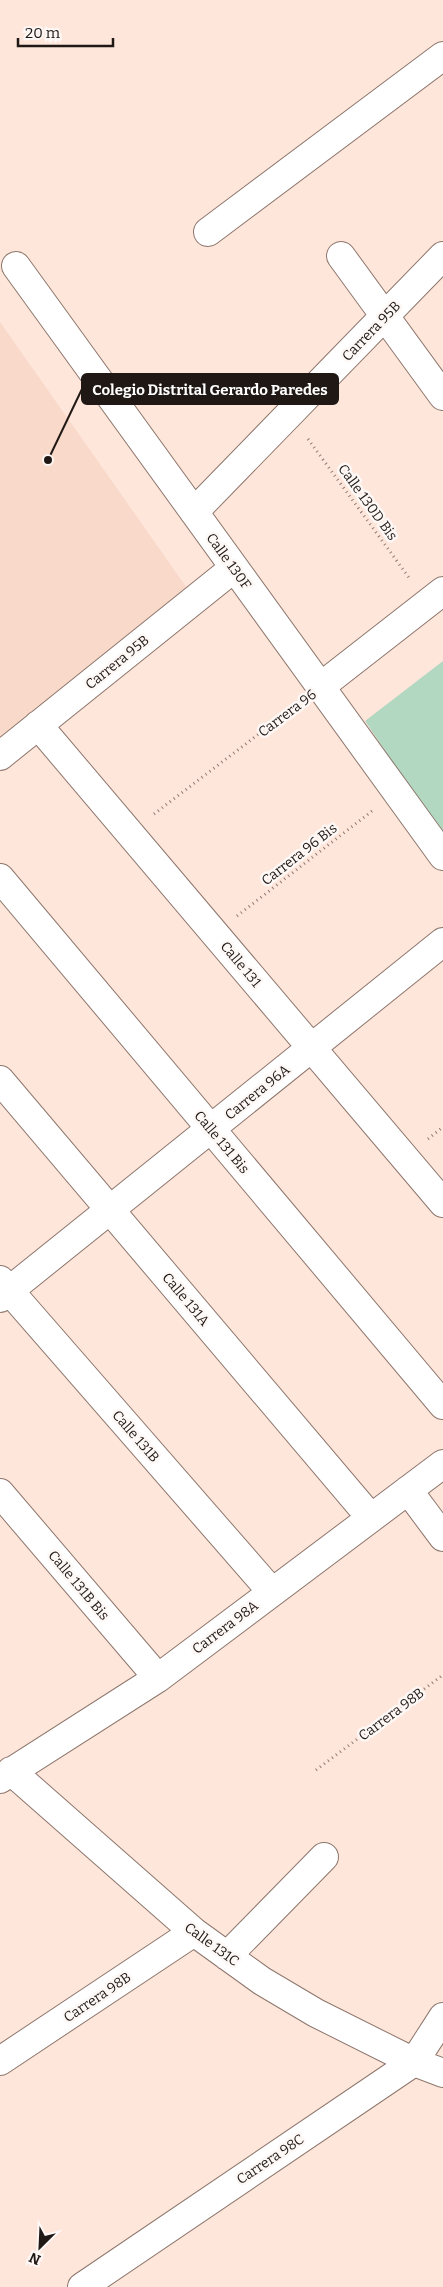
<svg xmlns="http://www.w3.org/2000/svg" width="443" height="2287" font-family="Bitter,serif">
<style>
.built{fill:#f9d9ca}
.green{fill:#b3d8c1}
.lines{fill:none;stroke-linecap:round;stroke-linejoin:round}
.minor-casing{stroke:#8d776d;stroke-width:30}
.path{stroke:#8d7c75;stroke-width:3;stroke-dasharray:1 4;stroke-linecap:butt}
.minor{stroke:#fff;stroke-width:28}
.labels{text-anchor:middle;stroke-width:5;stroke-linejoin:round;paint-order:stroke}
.street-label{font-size:14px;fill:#201814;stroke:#fdf8f6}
.leader{fill:none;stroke:#201814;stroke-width:2}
.callout-dot{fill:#201814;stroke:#fdf8f6;stroke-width:2}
.callout{fill:#201814;stroke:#201814;stroke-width:2}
.callout-label{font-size:15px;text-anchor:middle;font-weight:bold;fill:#fff}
</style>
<rect width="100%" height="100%" fill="#ffe6db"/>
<path class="built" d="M0 322 194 598 0 742Z"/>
<path class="green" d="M443 661V837L365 721Z"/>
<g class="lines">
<g class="minor-casing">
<path id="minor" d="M208 232 443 56
M341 256 443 396
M16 266 443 856
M194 512 443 256
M320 687 443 591
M38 725 443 1203
M0 756 234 568
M0 878 443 1405
M0 1080 371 1518
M0 1280 272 1592
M0 1298 443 942
M408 1490 443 1537
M0 1493 158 1678
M11 1771 194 1932 262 1981 316 2013 414 2062 443 2073
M0 1779 158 1678 443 1464
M227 1956 324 1857
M0 2061 194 1932
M82 2287 414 2062 443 2017"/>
</g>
<path class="path" d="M308 439 410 579
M154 814 298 704
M237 916 372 811
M428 1139 443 1127
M316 1770 443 1675"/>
<use href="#minor" class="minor"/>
</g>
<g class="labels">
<g class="street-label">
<text transform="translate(371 331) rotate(-46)" y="5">Carrera 95B</text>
<text transform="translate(368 502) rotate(54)" y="5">Calle 130D Bis</text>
<text transform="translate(229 561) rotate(54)" y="5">Calle 130F</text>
<text transform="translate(117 662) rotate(-39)" y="5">Carrera 95B</text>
<text transform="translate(287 713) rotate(-37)" y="5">Carrera 96</text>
<text transform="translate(299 854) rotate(-38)" y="5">Carrera 96 Bis</text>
<text transform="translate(241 964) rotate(50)" y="5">Calle 131</text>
<text transform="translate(257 1092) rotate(-39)" y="5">Carrera 96A</text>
<text transform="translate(222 1142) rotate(50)" y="5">Calle 131 Bis</text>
<text transform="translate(186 1299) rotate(50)" y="5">Calle 131A</text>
<text transform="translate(136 1436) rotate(49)" y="5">Calle 131B</text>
<text transform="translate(79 1585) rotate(50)" y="5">Calle 131B Bis</text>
<text transform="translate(225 1627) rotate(-37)" y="5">Carrera 98A</text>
<text transform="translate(391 1714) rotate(-37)" y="5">Carrera 98B</text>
<text transform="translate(212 1944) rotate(36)" y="5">Calle 131C</text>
<text transform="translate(97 1997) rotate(-34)" y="5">Carrera 98B</text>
<text transform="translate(270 2159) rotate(-34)" y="5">Carrera 98C</text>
</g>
</g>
<path class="leader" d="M48 460L82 389"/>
<circle class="callout-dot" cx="48" cy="460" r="5"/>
<rect class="callout" x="82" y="374" width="256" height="30" rx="5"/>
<g class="callout-label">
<text x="210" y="395">Colegio Distrital Gerardo Paredes</text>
</g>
<g transform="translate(40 2247) rotate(204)" stroke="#fdf8f6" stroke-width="4" paint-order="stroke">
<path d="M0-4L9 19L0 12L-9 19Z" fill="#201814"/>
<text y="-8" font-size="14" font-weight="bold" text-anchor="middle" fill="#201814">N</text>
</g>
<path d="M18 38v8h95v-8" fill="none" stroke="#201814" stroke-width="2.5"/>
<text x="25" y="38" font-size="15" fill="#201814" stroke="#fdf8f6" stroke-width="4" paint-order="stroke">20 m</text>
</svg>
